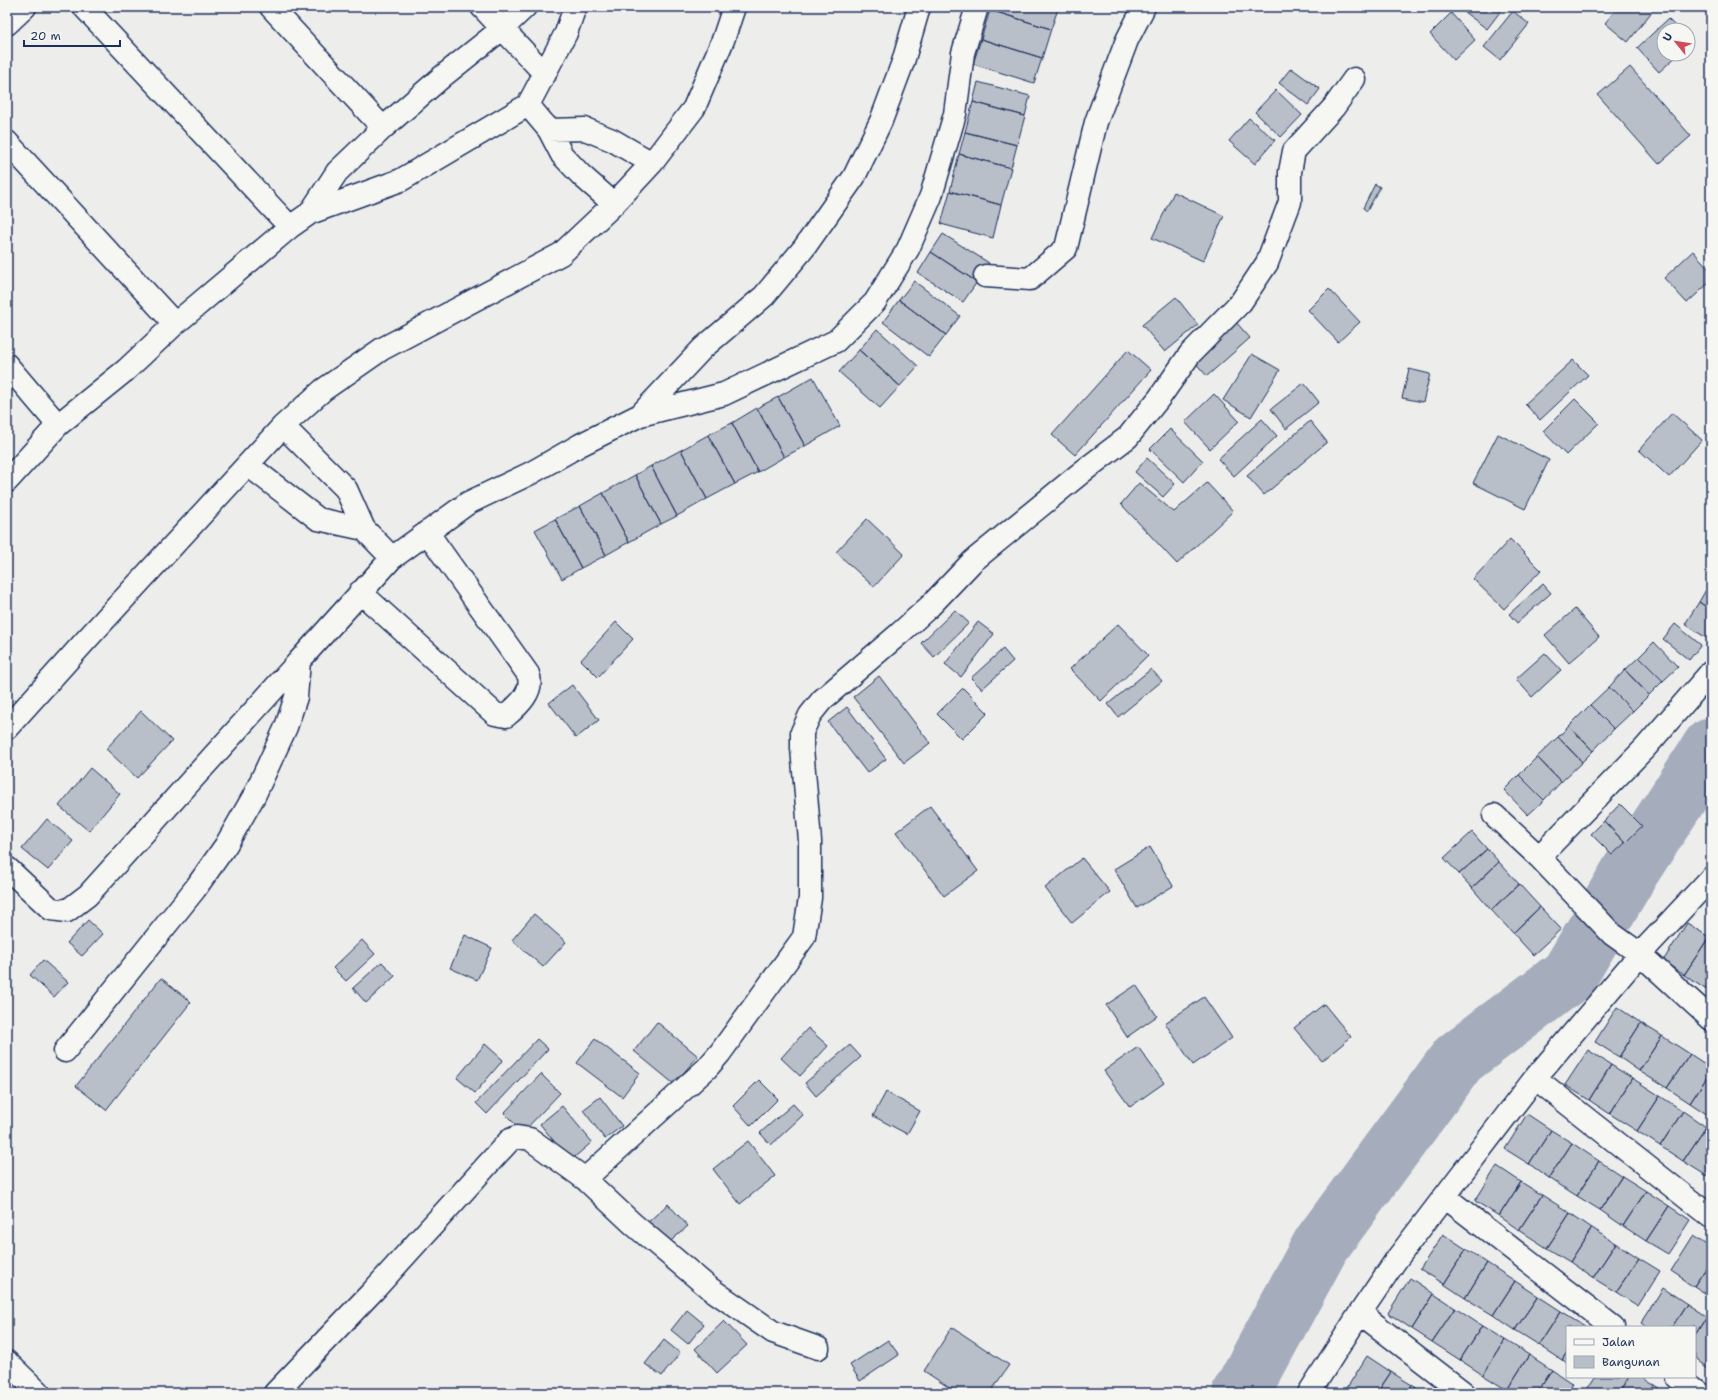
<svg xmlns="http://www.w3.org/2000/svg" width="1718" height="1400" font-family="'Shantell Sans',sans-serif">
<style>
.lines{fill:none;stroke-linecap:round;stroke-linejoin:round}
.river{stroke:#a5acbc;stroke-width:58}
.building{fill:#b9bfc8;stroke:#1b2f5e}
.minor-casing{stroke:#1b2f5e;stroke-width:25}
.minor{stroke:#f6f6f2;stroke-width:22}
</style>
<rect width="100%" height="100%" fill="#edeeec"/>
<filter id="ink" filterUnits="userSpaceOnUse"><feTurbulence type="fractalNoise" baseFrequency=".025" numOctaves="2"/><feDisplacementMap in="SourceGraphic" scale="8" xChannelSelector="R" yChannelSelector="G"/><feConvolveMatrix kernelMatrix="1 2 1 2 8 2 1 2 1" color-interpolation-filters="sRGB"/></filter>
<g filter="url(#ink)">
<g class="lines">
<path class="river" d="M1241 1393 1321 1245 1458 1059 1569 975 1631 870 1711 747"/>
</g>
<path class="building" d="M992 7H1052L1058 9 1051 29 990 10Z
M1462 7H1501L1503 8 1487 29 1460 9Z
M1618 7H1651L1654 9 1628 42 1605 23Z
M990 10 1051 29 1042 58 981 39Z
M1513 11 1529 24 1500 60 1484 47Z
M1451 13 1475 40 1454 60 1430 34Z
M1668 19 1679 30H1664V54H1679L1659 72 1637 48Z
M981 39 1042 58 1034 83 973 64Z
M1630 67 1691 136 1659 164 1598 95Z
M1291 68 1320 89 1308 105 1279 83Z
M978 82 1030 96 1025 116 973 102Z
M1276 90 1302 115 1281 137 1255 112Z
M973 102 1025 116 1017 145 965 132Z
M1249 118 1275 140 1255 164 1229 141Z
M965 132 1017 145 1011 168 959 154Z
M959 154 1011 168 1001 205 950 191Z
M1375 184 1380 187 1367 211 1363 208Z
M950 191 1001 205 993 238 941 224Z
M1174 192 1224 216 1203 261 1152 238Z
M943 234 989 263 977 282 931 252Z
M1693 251 1711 271V281L1687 303 1664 278Z
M931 252 977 282 963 302 918 273Z
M914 281 960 316 946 335 899 300Z
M1329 289 1360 322 1338 342 1308 310Z
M1176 297 1198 325 1165 352 1142 325Z
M899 300 946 335 929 357 883 322Z
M1235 321 1250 338 1207 376 1192 359Z
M877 329 918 366 900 386 859 350Z
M859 350 900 386 880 408 839 372Z
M1128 350 1151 370 1075 455 1052 435Z
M1252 354 1280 370 1251 417 1223 400Z
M1573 360 1588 375 1540 420 1525 404Z
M1409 369 1430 374 1423 402 1402 398Z
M813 377 840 426 805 446 778 397Z
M1304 383 1319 402 1286 429 1271 409Z
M1214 394 1239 421 1210 449 1185 422Z
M778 397 805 446 784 457 757 408Z
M1575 399 1599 423 1566 455 1543 431Z
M757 408 784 457 758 472 732 423Z
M1672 413 1702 440 1669 477 1639 450Z
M1262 419 1277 436 1234 476 1218 459Z
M1310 421 1327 442 1264 495 1247 476Z
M732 423 758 472 735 484 708 435Z
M1170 429 1203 461 1184 482 1150 449Z
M1498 434 1549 460 1525 509 1473 483Z
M708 435 735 484 707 499 681 450Z
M681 450 707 499 677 516 651 466Z
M1147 458 1175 484 1163 497 1135 472Z
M651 466 677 516 661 524 635 475Z
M635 475 661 524 629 542 603 493Z
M1139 483 1174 512 1207 483 1233 511 1177 564 1121 504Z
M603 493 629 542 606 555 580 506Z
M580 506 606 555 581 568 555 519Z
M555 519 581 568 562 579 535 530Z
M867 519 904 554 874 587 836 552Z
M1510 539 1541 570 1504 609 1473 579Z
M1543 584 1551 593 1517 623 1509 614Z
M1707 588 1711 591V610L1699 602Z
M1699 602 1711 610V641L1685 624Z
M1575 609 1599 637 1569 663 1545 635Z
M955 610 969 623 934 657 921 643Z
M616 622 633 639 598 677 581 660Z
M978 622 994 634 961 677 945 664Z
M1118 624 1148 655 1101 701 1070 669Z
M1675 624 1701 645 1689 660 1663 639Z
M1654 642 1678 667 1663 681 1639 657Z
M1003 649 1013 661 982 689 971 678Z
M1545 653 1561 670 1532 697 1516 679Z
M1639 657 1663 681 1649 695 1625 670Z
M1151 669 1162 681 1118 717 1108 704Z
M1625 670 1649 695 1633 711 1609 687Z
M879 676 930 743 904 763 853 697Z
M572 685 599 720 576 738 549 703Z
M1609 687 1633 711 1614 729 1590 705Z
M963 688 988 713 962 739 937 714Z
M1590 705 1614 729 1593 751 1569 726Z
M847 707 886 759 867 773 828 722Z
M141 711 172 741 137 778 106 749Z
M1569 726 1593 751 1582 762 1558 737Z
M1558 737 1582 762 1561 782 1537 757Z
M1537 757 1561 782 1544 800 1519 775Z
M90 768 120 794 89 831 59 806Z
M1519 775 1544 800 1528 815 1504 790Z
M1620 804 1642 826 1625 843 1604 821Z
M930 806 978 871 944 896 896 832Z
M47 819 73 841 48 870 22 849Z
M1604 821 1625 843 1612 855 1591 834Z
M1472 832 1487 849 1459 874 1444 858Z
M1150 847 1173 886 1137 908 1114 869Z
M1487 849 1499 862 1472 888 1459 874Z
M1082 858 1110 892 1072 923 1045 888Z
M1499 862 1519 884 1491 910 1472 888Z
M1519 884 1540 907 1513 933 1491 910Z
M1540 907 1561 929 1533 955 1513 933Z
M534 914 566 942 543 967 512 940Z
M88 920 103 934 82 956 67 943Z
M1687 923 1709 937 1684 975 1663 961Z
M465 935 492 948 477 980 450 968Z
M1709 937 1711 938V979L1705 989 1684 975Z
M362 940 375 954 346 981 333 968Z
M43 960 68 982 54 997 30 975Z
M382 962 395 976 366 1003 353 988Z
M161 978 191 1002 106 1110 76 1086Z
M1711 979V992L1705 989Z
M1136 985 1157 1016 1127 1037 1106 1005Z
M1204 997 1232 1038 1193 1065 1165 1023Z
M1324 1004 1351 1037 1322 1061 1294 1028Z
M1617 1007 1641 1023 1619 1057 1595 1042Z
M657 1022 698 1056 674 1084 634 1051Z
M1641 1023 1662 1036 1639 1071 1619 1057Z
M808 1028 828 1046 800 1076 781 1058Z
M1662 1036 1690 1054 1667 1088 1639 1071Z
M537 1039 548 1049 487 1114 476 1103Z
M595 1039 640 1073 622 1097 577 1063Z
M485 1044 503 1060 475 1093 457 1078Z
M850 1045 861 1057 816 1096 805 1083Z
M1138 1047 1164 1083 1130 1107 1104 1071Z
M1588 1050 1611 1065 1589 1100 1565 1085Z
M1690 1054 1711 1068V1071L1690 1103 1667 1088Z
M1611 1065 1632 1078 1610 1114 1589 1100Z
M1711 1071V1117L1690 1103Z
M541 1074 560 1093 523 1132 504 1113Z
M1632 1078 1660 1096 1637 1131 1610 1114Z
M759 1080 778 1099 751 1126 733 1106Z
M886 1092 920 1111 907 1134 873 1116Z
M1660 1096 1683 1111 1660 1146 1637 1131Z
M600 1097 622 1126 605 1139 583 1110Z
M793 1104 803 1115 771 1145 760 1133Z
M562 1106 592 1142 570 1161 540 1124Z
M1683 1111 1706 1127 1683 1161 1660 1146Z
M1527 1114 1551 1130 1529 1164 1505 1149Z
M1706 1127 1711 1130V1169L1707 1176 1683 1161Z
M1551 1130 1572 1143 1549 1178 1529 1164Z
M748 1141 775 1176 740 1204 713 1169Z
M1572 1143 1599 1161 1577 1196 1549 1178Z
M1599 1161 1622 1176 1600 1210 1577 1196Z
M1497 1166 1521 1182 1499 1216 1475 1201Z
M1622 1176 1646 1191 1623 1226 1600 1210Z
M1521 1182 1542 1195 1519 1230 1499 1216Z
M1646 1191 1669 1206 1646 1241 1623 1226Z
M1542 1195 1570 1213 1547 1248 1519 1230Z
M668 1204 688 1226 665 1246 646 1224Z
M1669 1206 1690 1220 1668 1254 1646 1241Z
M1570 1213 1592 1228 1570 1262 1547 1248Z
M1592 1228 1616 1243 1593 1278 1570 1262Z
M1443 1234 1466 1249 1444 1284 1420 1269Z
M1693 1236 1711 1248V1261L1694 1286 1671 1271Z
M1616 1243 1639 1258 1616 1292 1593 1278Z
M1466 1249 1487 1263 1465 1298 1444 1284Z
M1639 1258 1660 1271 1638 1306 1616 1292Z
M1711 1261V1297L1694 1286Z
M1487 1263 1515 1281 1493 1315 1465 1298Z
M1410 1278 1434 1294 1412 1329 1388 1313Z
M1515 1281 1538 1296 1515 1330 1493 1315Z
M1663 1288 1687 1304 1672 1327H1647L1641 1323Z
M1434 1294 1455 1308 1432 1342 1412 1329Z
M1538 1296 1561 1311 1539 1345 1515 1330Z
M1687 1304 1707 1317 1695 1336V1327H1672Z
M1455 1308 1482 1326 1460 1360 1432 1342Z
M687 1310 704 1324 688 1344 671 1330Z
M1561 1311 1584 1325 1583 1327H1567V1352L1562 1360 1539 1345Z
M1707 1317 1711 1319V1369L1695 1358V1336Z
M724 1321 747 1345 717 1373 695 1349Z
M1482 1326 1505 1340 1483 1375 1460 1360Z
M952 1327 1009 1365 990 1393H957L924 1371Z
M664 1340 680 1353 662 1376 645 1364Z
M888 1340 899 1355 860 1381 850 1365Z
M1505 1340 1529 1355 1507 1390 1483 1375Z
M1567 1352V1364L1562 1360Z
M1529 1355 1552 1370 1537 1393H1512L1507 1390Z
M1367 1356 1391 1372 1377 1393H1348L1345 1391Z
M1552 1370 1573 1384 1567 1393H1537Z
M1391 1372 1412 1385 1407 1393H1377Z
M1595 1377H1628L1618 1393H1589L1586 1391Z
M1628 1377H1641L1653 1385 1647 1393H1618Z
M1412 1385 1424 1393H1407Z
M1653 1385 1666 1393H1647Z
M106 1388 112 1393H102Z
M667 1389 678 1393H665Z"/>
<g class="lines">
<g class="minor-casing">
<path id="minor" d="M84 7 290 227
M271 7 383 128
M482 7 545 74
M7 24 25 7
M528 105 566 33 575 7
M549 130 585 129 612 140 652 163
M7 142 175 324
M310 213 337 172 383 128 443 76 503 28 525 7
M985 276 1030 279 1066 248 1096 122 1127 40 1144 7
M7 365 58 425
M640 415 724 394 836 341 875 302 908 249 931 196 955 114 963 53 977 7
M283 426 346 489 364 529 392 558 468 503 531 473 580 445 640 415 703 348 764 296 804 248 854 177 881 121 903 62 919 7
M248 465 318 519 364 529
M7 481 58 425 126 370 175 324 290 227 310 213 401 180 528 105 549 130 562 155 582 176 614 204
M360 592 495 714 506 716C518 706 535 691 528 674L427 532
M7 728 87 639 283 426 323 390 382 349 561 254 614 204 652 163 694 108 723 40 734 7
M1494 815 1539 857 1612 934 1640 954 1711 1019
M1539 857 1645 748 1711 672
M7 868 51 909 67 911 88 895 299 661
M65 1051 195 889 226 845 254 796 286 727 296 697 299 661 392 558
M1535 1078 1711 1217
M585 1179 707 1068 720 1053 804 937 810 898V841L802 748V732L810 715 822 700 899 634 930 606 973 561 1082 472 1128 437 1160 397 1190 354 1241 302 1267 263 1290 202V172L1294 151 1334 107 1354 79
M1445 1197 1613 1327
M1360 1313 1464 1393
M7 1362 39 1393
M1678 1377 1699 1393
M275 1393 373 1291 510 1140 517 1137 530 1139 585 1179 633 1224 708 1287 773 1332 818 1348
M1309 1393 1360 1313 1396 1260 1535 1078 1640 954 1711 878"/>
</g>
<use href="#minor" class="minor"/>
</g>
</g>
<rect width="1718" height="1400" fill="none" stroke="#f6f6f2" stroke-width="24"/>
<rect x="12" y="12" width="1694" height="1376" fill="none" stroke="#1b2f5e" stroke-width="1.5" filter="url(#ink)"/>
<rect x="1566" y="1326" width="130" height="52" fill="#f6f6f2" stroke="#9ea6b7"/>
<rect x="1574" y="1339" width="20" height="6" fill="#f6f6f2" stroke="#9ea6b7"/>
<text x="1602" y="1346" font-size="12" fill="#1b2f5e">Jalan</text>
<rect x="1574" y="1356" width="20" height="12" fill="#b9bfc8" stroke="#9ea6b7"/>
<text x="1602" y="1366" font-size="12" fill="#1b2f5e">Bangunan</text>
<g transform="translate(1676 42) rotate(300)"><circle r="19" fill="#f6f6f2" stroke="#9ea6b7"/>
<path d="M0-3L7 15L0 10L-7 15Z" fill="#d1495b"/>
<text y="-6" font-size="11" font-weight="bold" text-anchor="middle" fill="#1b2f5e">U</text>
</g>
<path d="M24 40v6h96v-6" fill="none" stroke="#1b2f5e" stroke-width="2"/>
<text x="30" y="40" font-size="12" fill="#1b2f5e" stroke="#f6f6f2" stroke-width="3" paint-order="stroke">20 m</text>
</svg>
